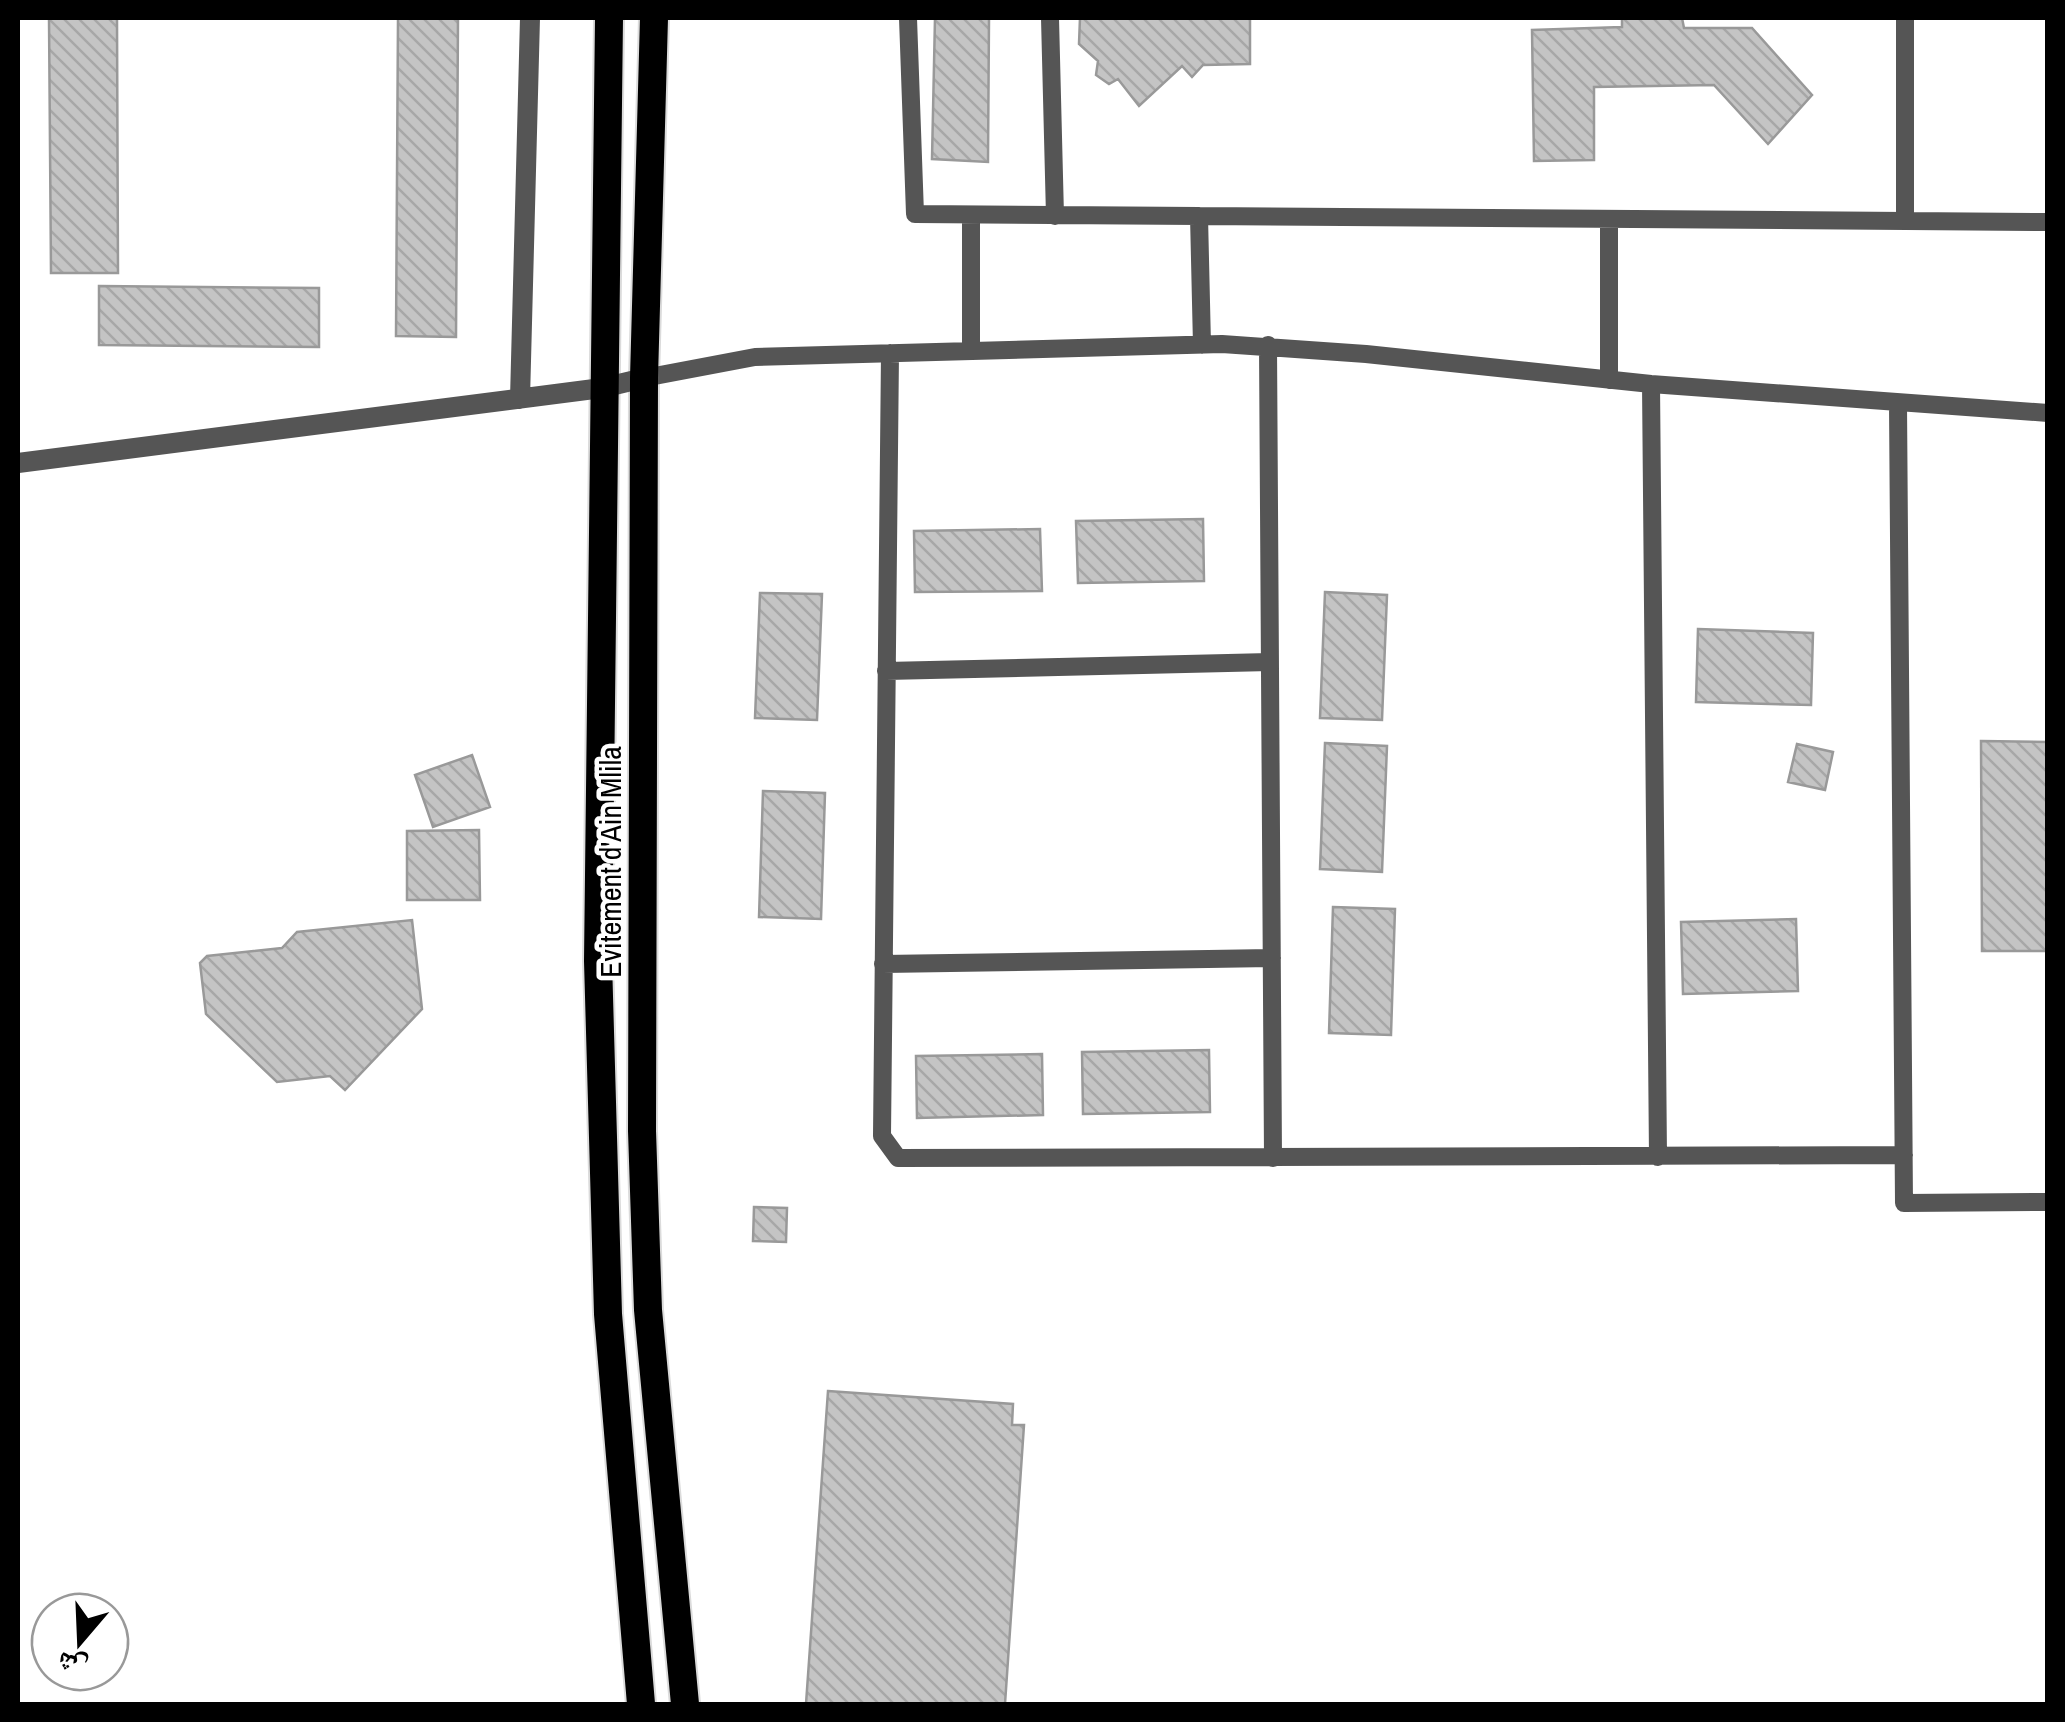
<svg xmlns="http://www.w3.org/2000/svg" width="2065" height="1722" font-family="'Archivo Narrow','Noto Naskh Arabic',sans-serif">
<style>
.building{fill:url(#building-back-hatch);stroke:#999;stroke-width:2.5}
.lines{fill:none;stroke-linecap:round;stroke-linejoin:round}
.trunk-casing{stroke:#dbdbdb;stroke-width:32}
.service{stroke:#555;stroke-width:18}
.minor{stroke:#555;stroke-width:20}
.trunk{stroke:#000;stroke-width:28}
.labels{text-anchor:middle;stroke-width:9;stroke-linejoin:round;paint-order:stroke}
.street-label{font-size:30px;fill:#000;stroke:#fff}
</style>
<defs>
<pattern id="building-back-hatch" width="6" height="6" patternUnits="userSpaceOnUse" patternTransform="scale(2.5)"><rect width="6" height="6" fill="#c4c4c4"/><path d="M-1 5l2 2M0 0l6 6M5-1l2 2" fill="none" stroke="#a7a7a7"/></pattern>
</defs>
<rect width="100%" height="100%" fill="#fff"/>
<path class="building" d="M49 18H117L118 273H51Z
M398 18H458L456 337 396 336Z
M935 18H989L988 162 932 159Z
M1080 18H1250V64L1203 65 1192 77 1182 66 1139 106 1118 79 1109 84 1096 75 1098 61 1079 44Z
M1622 18H1682L1684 28H1752L1812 95 1768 144 1714 85 1594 87V160L1534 161 1532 30 1622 27Z
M99 286 319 288V347L99 345Z
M1203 519 1204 581 1078 583 1076 521Z
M1040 529 1042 591 915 592 914 531Z
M1325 592 1387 595 1382 720 1320 718Z
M760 593 822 594 817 720 755 718Z
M1698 629 1813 633 1811 705 1696 702Z
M1981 741 2048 742V951H1982Z
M1325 743 1387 746 1382 872 1320 869Z
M1797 744 1833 752 1825 790 1788 782Z
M472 755 490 807 433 827 415 775Z
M763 791 825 793 821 919 759 917Z
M479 830 480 900H407V831Z
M1333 907 1395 909 1391 1035 1329 1033Z
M1796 919 1798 991 1683 994 1681 922Z
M412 920 422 1009 345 1090 330 1076 277 1082 206 1014 200 963 207 956 282 948 297 932Z
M1209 1050 1210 1112 1083 1114 1082 1052Z
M1042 1054 1043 1115 917 1118 916 1056Z
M754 1207 787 1208 786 1242 753 1241Z
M828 1391 1013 1404 1012 1425H1024L1005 1704H806Z"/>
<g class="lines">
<g class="trunk-casing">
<path id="trunk" d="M609 18 598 961 608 1314 641 1704
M654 18 644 378 642 1131 648 1310 685 1704"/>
</g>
<path class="service" d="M908 18 915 214 2048 222
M1050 18 1055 216
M1199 216 1202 345
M1609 219V380
M1905 221V18
M1268 345 1273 1158
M971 351V215
M890 353 882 1136 898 1158 1904 1155
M644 378 755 357 1222 344 1366 354 1651 384 2048 413
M1651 384 1658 1157
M1898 404 1904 1203 2048 1202
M886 671 1270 662
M883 964 1272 958"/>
<path class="minor" d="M520 399 530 18
M18 463 602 388 644 378"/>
<use href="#trunk" class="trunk"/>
</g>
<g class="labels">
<g class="street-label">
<text transform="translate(611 862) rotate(-90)" y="10">Evitement d'Ain Mlila</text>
</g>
</g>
<rect width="2065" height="1722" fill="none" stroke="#000000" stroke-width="40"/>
<g transform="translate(80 1642) rotate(199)"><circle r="48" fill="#ffffff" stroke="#999999" stroke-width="2.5"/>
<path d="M0-8L18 38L0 25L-18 38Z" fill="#000000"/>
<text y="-15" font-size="28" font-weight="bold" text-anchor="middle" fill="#000000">ش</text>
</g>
</svg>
